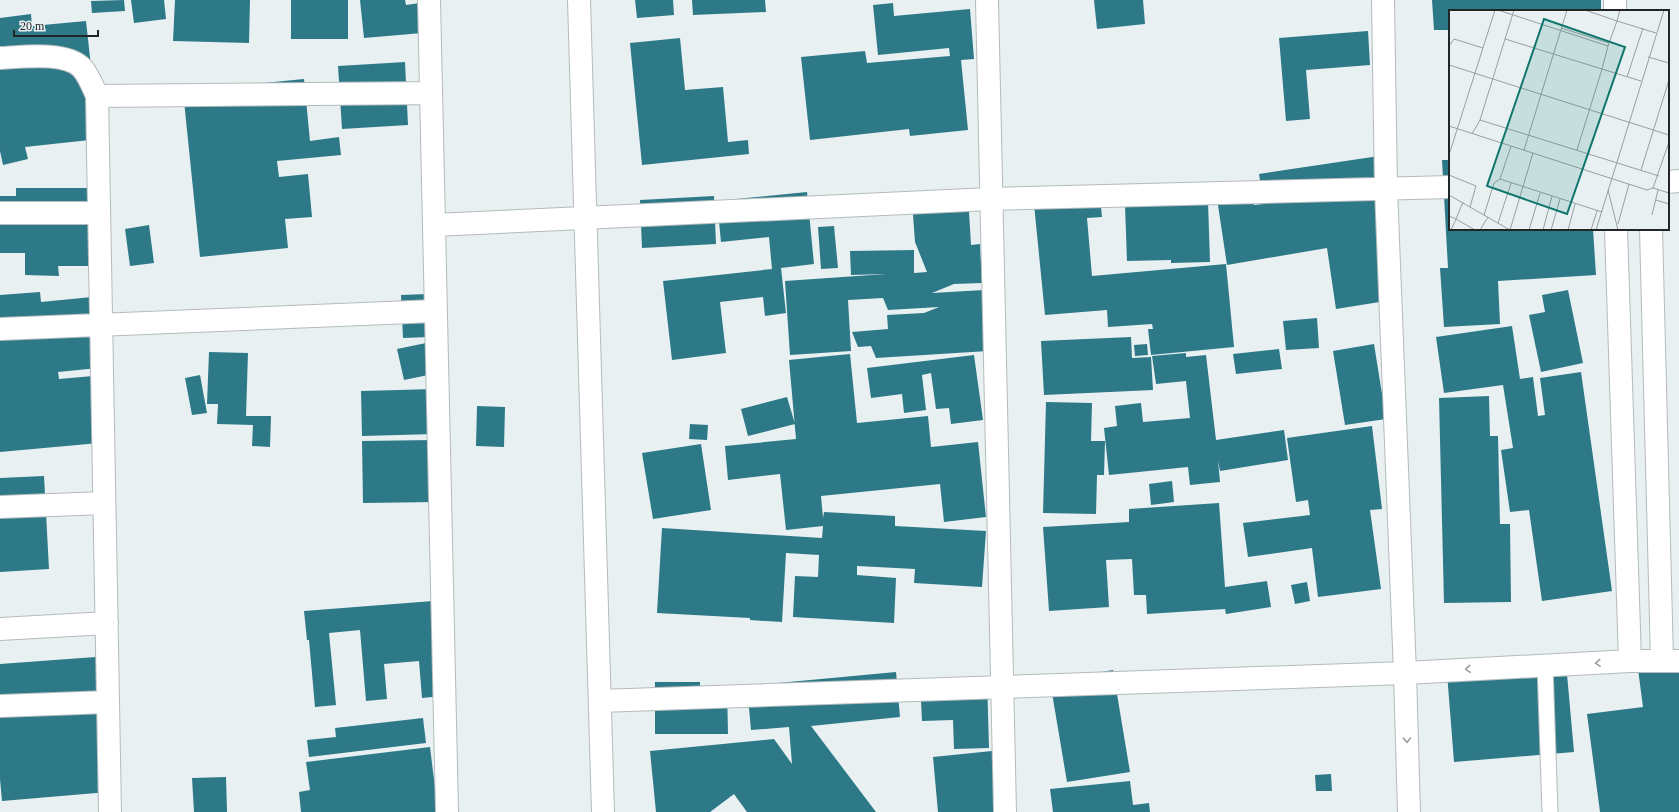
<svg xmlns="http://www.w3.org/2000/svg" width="1679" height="812" font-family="Georgia,serif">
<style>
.building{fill:#2d7988}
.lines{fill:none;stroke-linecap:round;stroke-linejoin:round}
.service-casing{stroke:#b4bbbd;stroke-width:17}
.minor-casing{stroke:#b4bbbd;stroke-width:24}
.secondary-casing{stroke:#b4bbbd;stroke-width:24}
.service{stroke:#fff;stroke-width:15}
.minor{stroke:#fff;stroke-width:22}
.secondary{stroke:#fff;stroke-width:22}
.oneway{stroke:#9c9d9d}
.inset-road{fill:none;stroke:#999fa0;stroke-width:1}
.view{fill:#0f766e;fill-opacity:0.15;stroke:#0f766e;stroke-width:2}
.inset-edge{fill:none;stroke:#222525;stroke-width:2}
</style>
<rect width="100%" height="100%" fill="#e8f0f2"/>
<path class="building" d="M124 0 125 11 92 13 91 1Z
M131 0H164L166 19 134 23Z
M175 0H250L249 43 173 41Z
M291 0H348V39H291Z
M360 0H405L406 5 420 3 422 33 364 38Z
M635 0H673L674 15 637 18Z
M692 0H765L766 12 693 15Z
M1094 0H1143L1145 24 1097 29Z
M1432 0H1601V11H1450V30H1434Z
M893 3 894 16 970 9 974 59 961 60 968 130 910 136 909 129 810 140 801 57 865 51 867 63 950 56 949 48 878 55 873 5Z
M31 14 32 26 86 21 99 139 25 147 28 159 3 165 0 151V18Z
M1368 31 1370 65 1306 70 1310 119 1286 121 1279 38Z
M680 38 685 90 723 87 728 142 748 140 749 154 642 165 630 43Z
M405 62 408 125 342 129 338 66Z
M304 79 310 141 339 137 341 155 277 161 279 177 308 174 312 217 285 219 288 248 200 257 183 91Z
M1379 156 1392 300 1336 309 1327 248 1227 265 1216 192 1251 187 1254 205 1264 204 1259 174Z
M1442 160H1450V229H1593L1596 275 1498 281 1500 324 1444 327 1440 268H1448Z
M16 188H93V266H58L59 276 25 275V253H0V196H16Z
M1099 188 1102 217 1087 218 1092 276 1226 264 1234 347 1151 355 1148 329H1153L1152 324 1108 327 1107 310 1045 315 1033 194Z
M807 192 814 264 781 268 786 313 765 316 763 297 720 302 726 353 672 360 663 281 772 269 769 237 721 242 717 201Z
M968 195 971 245 980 244 982 283 954 284 932 293 984 290 988 351 876 358 871 346 858 347 852 332 888 329 887 315 924 313 939 307 888 310 883 298 848 300 851 351 790 355 785 281 886 274 851 275 850 251 914 250V273L927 272 915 242 912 201Z
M714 196 716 244 642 248 640 200Z
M1208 202 1210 262 1171 263V260L1127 261 1125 205Z
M149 225 154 263 130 266 125 229Z
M834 226 838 268 821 269 818 227Z
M1568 290 1583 363 1541 372 1529 315 1545 312 1542 295Z
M40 292 41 302 92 297 98 368 58 372 59 379 93 376 99 443 0 452V295Z
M427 294 429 337 403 338 401 295Z
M1317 318 1319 348 1286 350 1283 321Z
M1512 326 1520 379 1533 377 1538 416 1545 415 1540 378 1581 372 1612 591 1542 601 1529 510 1510 512 1501 450 1513 448 1503 385 1444 393 1436 337Z
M1131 337 1132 358 1151 357 1153 390 1044 395 1041 341Z
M431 342 438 373 404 380 397 349Z
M1147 344 1148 355 1135 356 1134 345Z
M1374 344 1386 419 1345 425 1333 351Z
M1279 349 1282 369 1236 374 1233 354Z
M209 352 248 353 246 416H271L270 447 252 446 253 425 217 424 218 404H207Z
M1186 353V357L1206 355 1216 440 1284 430 1288 460 1220 471 1218 461 1220 482 1190 485 1188 467 1109 475 1104 428 1117 426 1115 406 1141 403 1143 422 1190 418 1186 381 1156 384 1152 356Z
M850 354 857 423 928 416 931 447 978 442 986 517 944 522 940 484 821 496 823 518 824 512 895 516V526L986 531 982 587 914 583 915 569 857 566V575L896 578 894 623 793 617 795 576 818 577 819 555 786 553 782 622 750 620V618L657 613 662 528 822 538 823 526 786 530 780 474 728 480 725 446 796 439 789 360Z
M974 355 983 420 951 424 949 408 936 409 931 373 922 375 926 410 904 413 902 394 871 398 867 368Z
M200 375 207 413 192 415 185 378Z
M434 389 435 434 362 436 361 391Z
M1489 396 1490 436H1498L1500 524H1510L1511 602 1444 603 1439 398Z
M787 397 795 424 748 436 741 409Z
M1046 402 1092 403 1091 441H1105L1104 475H1097L1096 514 1043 513Z
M477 406 505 407 504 447 476 446Z
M690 424 708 425 707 440 689 439Z
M1372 426 1382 509 1370 510 1381 589 1318 597 1312 548 1248 557 1243 523 1310 515 1308 500 1296 502 1287 438Z
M434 440 435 502 363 503 362 441Z
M701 444 711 510 653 519 642 453Z
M44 476 49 569 0 572V478Z
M1172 481 1174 502 1151 505 1149 484Z
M1219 503 1225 587 1267 581 1271 607 1226 614 1225 609 1147 614 1146 595H1134L1132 559 1106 560 1109 607 1049 611 1043 527 1129 522V509Z
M1307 582 1310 601 1295 604 1291 585Z
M433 601 442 696 422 698 419 661 384 664 387 699 366 701 360 630 329 633 336 705 315 707 309 640H307L304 611Z
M109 656 120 791 2 801 0 779V664Z
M1566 663 1574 752 1454 762 1447 673Z
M1679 664V812H1600L1587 714 1643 707 1638 669Z
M1113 670 1130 772 1067 782 1050 681Z
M896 672 900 717 811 726 876 812H747L734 794 710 812H656L650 751 774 739 792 764 789 727 751 730 747 686Z
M987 678 989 748 954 749 953 720 922 721 920 679Z
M655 682H700V688H727L728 734H655Z
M423 718 426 743 309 757 307 740 336 737 335 728Z
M430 747 438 812H301L299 792 310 790 306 762Z
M992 751 999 812H938L933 757Z
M1331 774 1332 791H1316L1315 775Z
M226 777 227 812H194L192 778Z
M1130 781 1133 805 1149 803 1150 812H1053L1050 789Z"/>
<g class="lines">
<g class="service-casing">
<path id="service" d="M1545 665 1550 812"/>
</g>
<g class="minor-casing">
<path id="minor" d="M429 0 447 812
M579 0 603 812
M987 0 1005 812
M0 58C22 57 66 51 82 68 89 76 93 87 97 96
M1668 182 1679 181
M0 213H99
M434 225 990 199 1450 187
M1651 229 1662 661
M0 329 435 311
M0 507 104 503
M0 629 107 623
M600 701 1405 673 1386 189 1383 0
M0 706 108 702
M110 812 97 96 431 93"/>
</g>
<g class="secondary-casing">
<path id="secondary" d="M1615 11V0
M1616 229 1630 661
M1409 812 1405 673 1630 661H1679"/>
</g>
<use href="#service" class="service"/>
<use href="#minor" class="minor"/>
<use href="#secondary" class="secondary"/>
</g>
<defs><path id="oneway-chevron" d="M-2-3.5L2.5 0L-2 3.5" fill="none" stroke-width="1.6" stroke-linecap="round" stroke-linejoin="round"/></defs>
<g class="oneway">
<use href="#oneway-chevron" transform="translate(1598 663) rotate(177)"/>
<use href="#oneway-chevron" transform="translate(1468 669) rotate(177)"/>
<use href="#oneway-chevron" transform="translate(1407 740) rotate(88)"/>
</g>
<g transform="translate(1449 10)">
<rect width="220" height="220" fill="#e8f0f2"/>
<path class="inset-road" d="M49 0 159 36M65 0 31 110 210 166M136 0 168 11 171 0M112 18 160 33M56 29 153 59 128 140M0 36 5 29 34 38M199 47 220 53M0 55 220 125M178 67 194 18M192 71 153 59 159 36 168 11 207 23M0 116 198 180 204 178 220 183M23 124 31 110M62 136 51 169 153 202M75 140 118 0M0 145 46 0M192 160 220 70M0 165 27 176 21 197M204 178 220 132M159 180 169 220M0 185 61 220M207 190 220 194M14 192 7 209 26 220M35 205 45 173 51 169M203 205 209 180M0 206 7 209 2 220M49 213 62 173M169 214 180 174M31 220 39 207M61 220 84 143M80 220 91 183M94 220 103 186M102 220 111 189M119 220 126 194M142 220 148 201M147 220 215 0"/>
<path class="view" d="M95 9 176 37 118 204 38 176Z"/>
<rect width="220" height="220" class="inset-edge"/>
</g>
<path d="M14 30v6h84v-6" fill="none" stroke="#222525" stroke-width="2"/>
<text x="20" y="30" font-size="12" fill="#222525" stroke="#e8f0f2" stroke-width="3" paint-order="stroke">20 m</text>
</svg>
